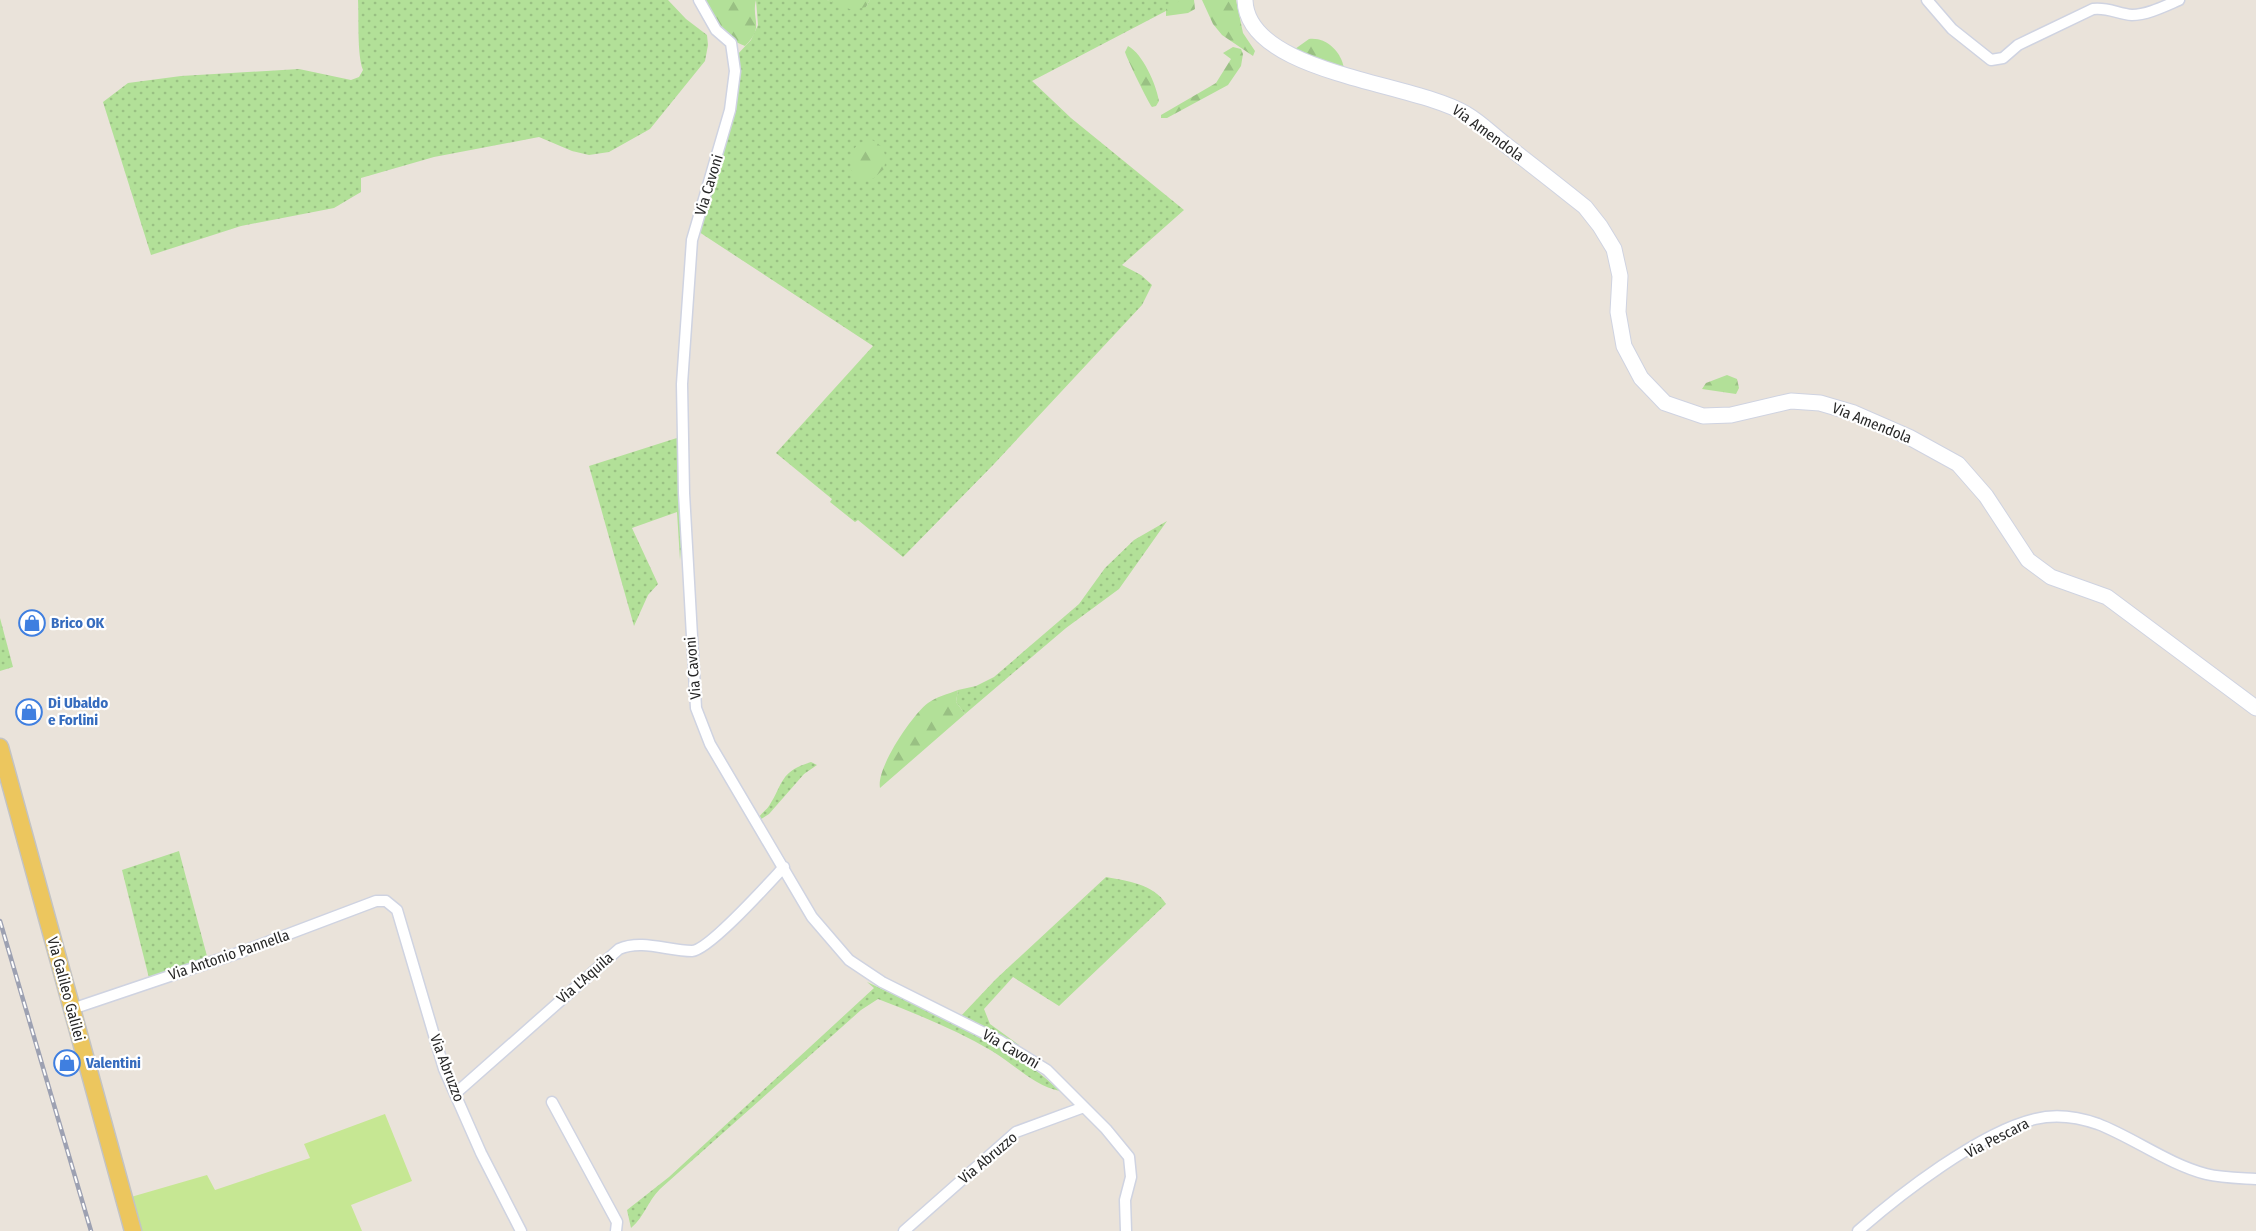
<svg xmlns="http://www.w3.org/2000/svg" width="2256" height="1231" font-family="'Fira Sans Condensed',sans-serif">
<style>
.grass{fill:url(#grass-dots)}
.forest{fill:url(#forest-firs)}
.pitch{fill:#c6e793}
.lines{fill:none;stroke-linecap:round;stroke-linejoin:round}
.minor-casing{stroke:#cfd3e1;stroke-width:13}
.secondary-casing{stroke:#cfd3e1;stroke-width:17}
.primary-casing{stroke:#c3c3c3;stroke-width:19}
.minor{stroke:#fff;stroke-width:10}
.secondary{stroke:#fff;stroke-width:15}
.primary{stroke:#ecc65e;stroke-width:16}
.rail-casing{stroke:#9da1b2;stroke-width:4.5}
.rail{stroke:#fff;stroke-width:2;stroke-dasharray:7;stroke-linecap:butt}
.labels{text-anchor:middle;stroke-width:4.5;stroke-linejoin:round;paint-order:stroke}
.street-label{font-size:15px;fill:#282828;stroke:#fff}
.shop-label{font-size:15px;font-weight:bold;fill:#366cbe;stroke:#fff;text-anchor:start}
</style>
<defs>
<pattern id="grass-dots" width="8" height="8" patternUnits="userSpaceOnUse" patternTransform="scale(1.5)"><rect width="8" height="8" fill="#b2e098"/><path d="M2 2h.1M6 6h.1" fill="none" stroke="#99c083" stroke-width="1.8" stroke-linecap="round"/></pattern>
<pattern id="forest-firs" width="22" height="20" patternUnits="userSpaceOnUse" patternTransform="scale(1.5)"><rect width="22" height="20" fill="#b2e098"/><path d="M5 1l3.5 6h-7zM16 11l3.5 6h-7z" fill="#99c083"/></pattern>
</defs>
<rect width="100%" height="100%" fill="#eae3da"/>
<path class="grass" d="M358 0H668L686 19 707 35 708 45 705 61 650 129 609 152 589 155 572 151 539 137 434 157 361 178V192L334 208 241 226 151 255 103 102 128 83 181 76 299 69 351 80 359 77 363 70C357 55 359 19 358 0Z
M756 0H827L866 7 870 0H1187L1032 81 1071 118 1184 210 1122 265 1141 275 1152 285 1142 305 994 464 903 557 858 520 855 522 830 502 832 499 776 453 873 346 696 230 726 137 736 56 751 40 758 25Z
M680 437 682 535 680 560 677 512 632 528 658 584 648 595 634 626 589 466Z
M1167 521 1119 589 1066 628 965 714 956 702 958 690 976 686 994 677 1079 604 1105 568 1134 540Z
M0 618 13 667 0 671Z
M811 762 817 765 804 774 769 814 758 821C759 814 765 812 769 806 784 783 779 772 811 762Z
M179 851 208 960 149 978 122 870Z
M1106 877C1127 881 1154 884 1166 904L1059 1006 1013 977 984 1009 990 1024 1019 1045 1015 1049 960 1017 996 979Z
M867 982C932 1013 1007 1040 1060 1091 1034 1086 1014 1064 992 1051 956 1030 917 1014 878 999L861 1010 660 1189C647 1202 645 1216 631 1228L627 1210 669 1177 874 988Z"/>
<path class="forest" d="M701 0H756C751 20 765 27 745 46 723 38 712 18 701 0Z
M827 0H870L866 7 852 10Z
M1181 0H1194L1195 9 1188 13 1166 16V9Z
M1202 0H1236L1243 33 1255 51 1253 56 1222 35 1213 24Z
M1309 39C1326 37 1341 51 1344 68L1329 65 1295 49Z
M1128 46C1143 54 1156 84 1159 101L1156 106 1152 107C1148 102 1127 59 1125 52Z
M1233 47 1241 49 1243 54 1241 66 1228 85 1167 118H1161V115L1216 83 1231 59 1223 53Z
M872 140C885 146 887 155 884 169L874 178 860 180 851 170C849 154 854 141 872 140Z
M1727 375 1737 379 1739 388 1736 394 1702 389 1706 383Z
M958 690 956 702 965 714 880 788C876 768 912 715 928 703 936 697 948 694 958 690Z"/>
<path class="pitch" d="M385 1114 412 1181 351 1205 362 1231H136L124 1199 207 1175 215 1190 310 1158 304 1144Z"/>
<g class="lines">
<g class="minor-casing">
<path id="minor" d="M699 0 716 30 731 43 735 71 730 110 692 240 682 384 684 493 696 708 710 744 812 917 849 960 882 982 1000 1041 1047 1070 1106 1129 1129 1157 1131 1177 1125 1200 1126 1231
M1927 0 1952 29 1991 60 2003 58 2018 45 2093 9C2108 7 2118 14 2132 15 2147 15 2165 6 2179 0
M72 1009 241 952 376 901H386L397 910 444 1069 481 1153 521 1231
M456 1093 619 949C642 939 668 951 692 951 709 950 769 883 784 867
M552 1102 617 1222 616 1231
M904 1231 1016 1132 1084 1107
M1858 1231C1900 1194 1980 1132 2035 1119 2055 1114 2078 1117 2098 1124 2134 1138 2168 1164 2206 1174 2222 1178 2239 1178 2256 1179"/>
</g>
<g class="secondary-casing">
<path id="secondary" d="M1245 0C1247 74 1414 82 1466 114 1480 122 1493 135 1506 145 1532 165 1559 186 1585 207L1600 226 1614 249 1620 276 1618 312 1624 346 1641 378 1665 403 1703 416 1731 415 1791 401 1820 403 1854 413 1909 437 1958 464 1986 496 2028 560 2051 577 2107 597 2256 708"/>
</g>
<g class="primary-casing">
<path id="primary" d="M0 747 133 1231"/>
</g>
<use href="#minor" class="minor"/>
<use href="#secondary" class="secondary"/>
<use href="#primary" class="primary"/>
<g class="rail-casing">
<path id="rail" d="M0 921 91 1231"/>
</g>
<use href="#rail" class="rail"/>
</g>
<defs>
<g id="shop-ring" transform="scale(1.35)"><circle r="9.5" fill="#fff" stroke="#3f7fe0" stroke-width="1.5"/><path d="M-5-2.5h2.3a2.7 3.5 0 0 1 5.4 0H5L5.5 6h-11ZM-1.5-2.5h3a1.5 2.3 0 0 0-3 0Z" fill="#3f7fe0"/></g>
</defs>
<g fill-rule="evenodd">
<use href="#shop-ring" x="32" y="623"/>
<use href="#shop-ring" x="29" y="712"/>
<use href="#shop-ring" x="67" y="1063"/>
</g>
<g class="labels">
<g class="street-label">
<text transform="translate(1488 133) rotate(36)" y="5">Via Amendola</text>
<text transform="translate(709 185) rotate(-73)" y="5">Via Cavoni</text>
<text transform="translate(1872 423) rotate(22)" y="5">Via Amendola</text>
<text transform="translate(693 668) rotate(-95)" y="5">Via Cavoni</text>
<text transform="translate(229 955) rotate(-19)" y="5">Via Antonio Pannella</text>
<text transform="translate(585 978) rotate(-41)" y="5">Via L'Aquila</text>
<text transform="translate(66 989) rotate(75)" y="5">Via Galileo Galilei</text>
<text transform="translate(1011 1049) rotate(30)" y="5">Via Cavoni</text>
<text transform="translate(447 1068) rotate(69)" y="5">Via Abruzzo</text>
<text transform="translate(1997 1138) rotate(-27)" y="5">Via Pescara</text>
<text transform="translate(988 1158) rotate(-40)" y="5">Via Abruzzo</text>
</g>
<g class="shop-label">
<text x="51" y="628">Brico OK</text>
<text x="48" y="708">Di Ubaldo<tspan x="48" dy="17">e Forlini</tspan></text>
<text x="86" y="1068">Valentini</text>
</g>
</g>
</svg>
